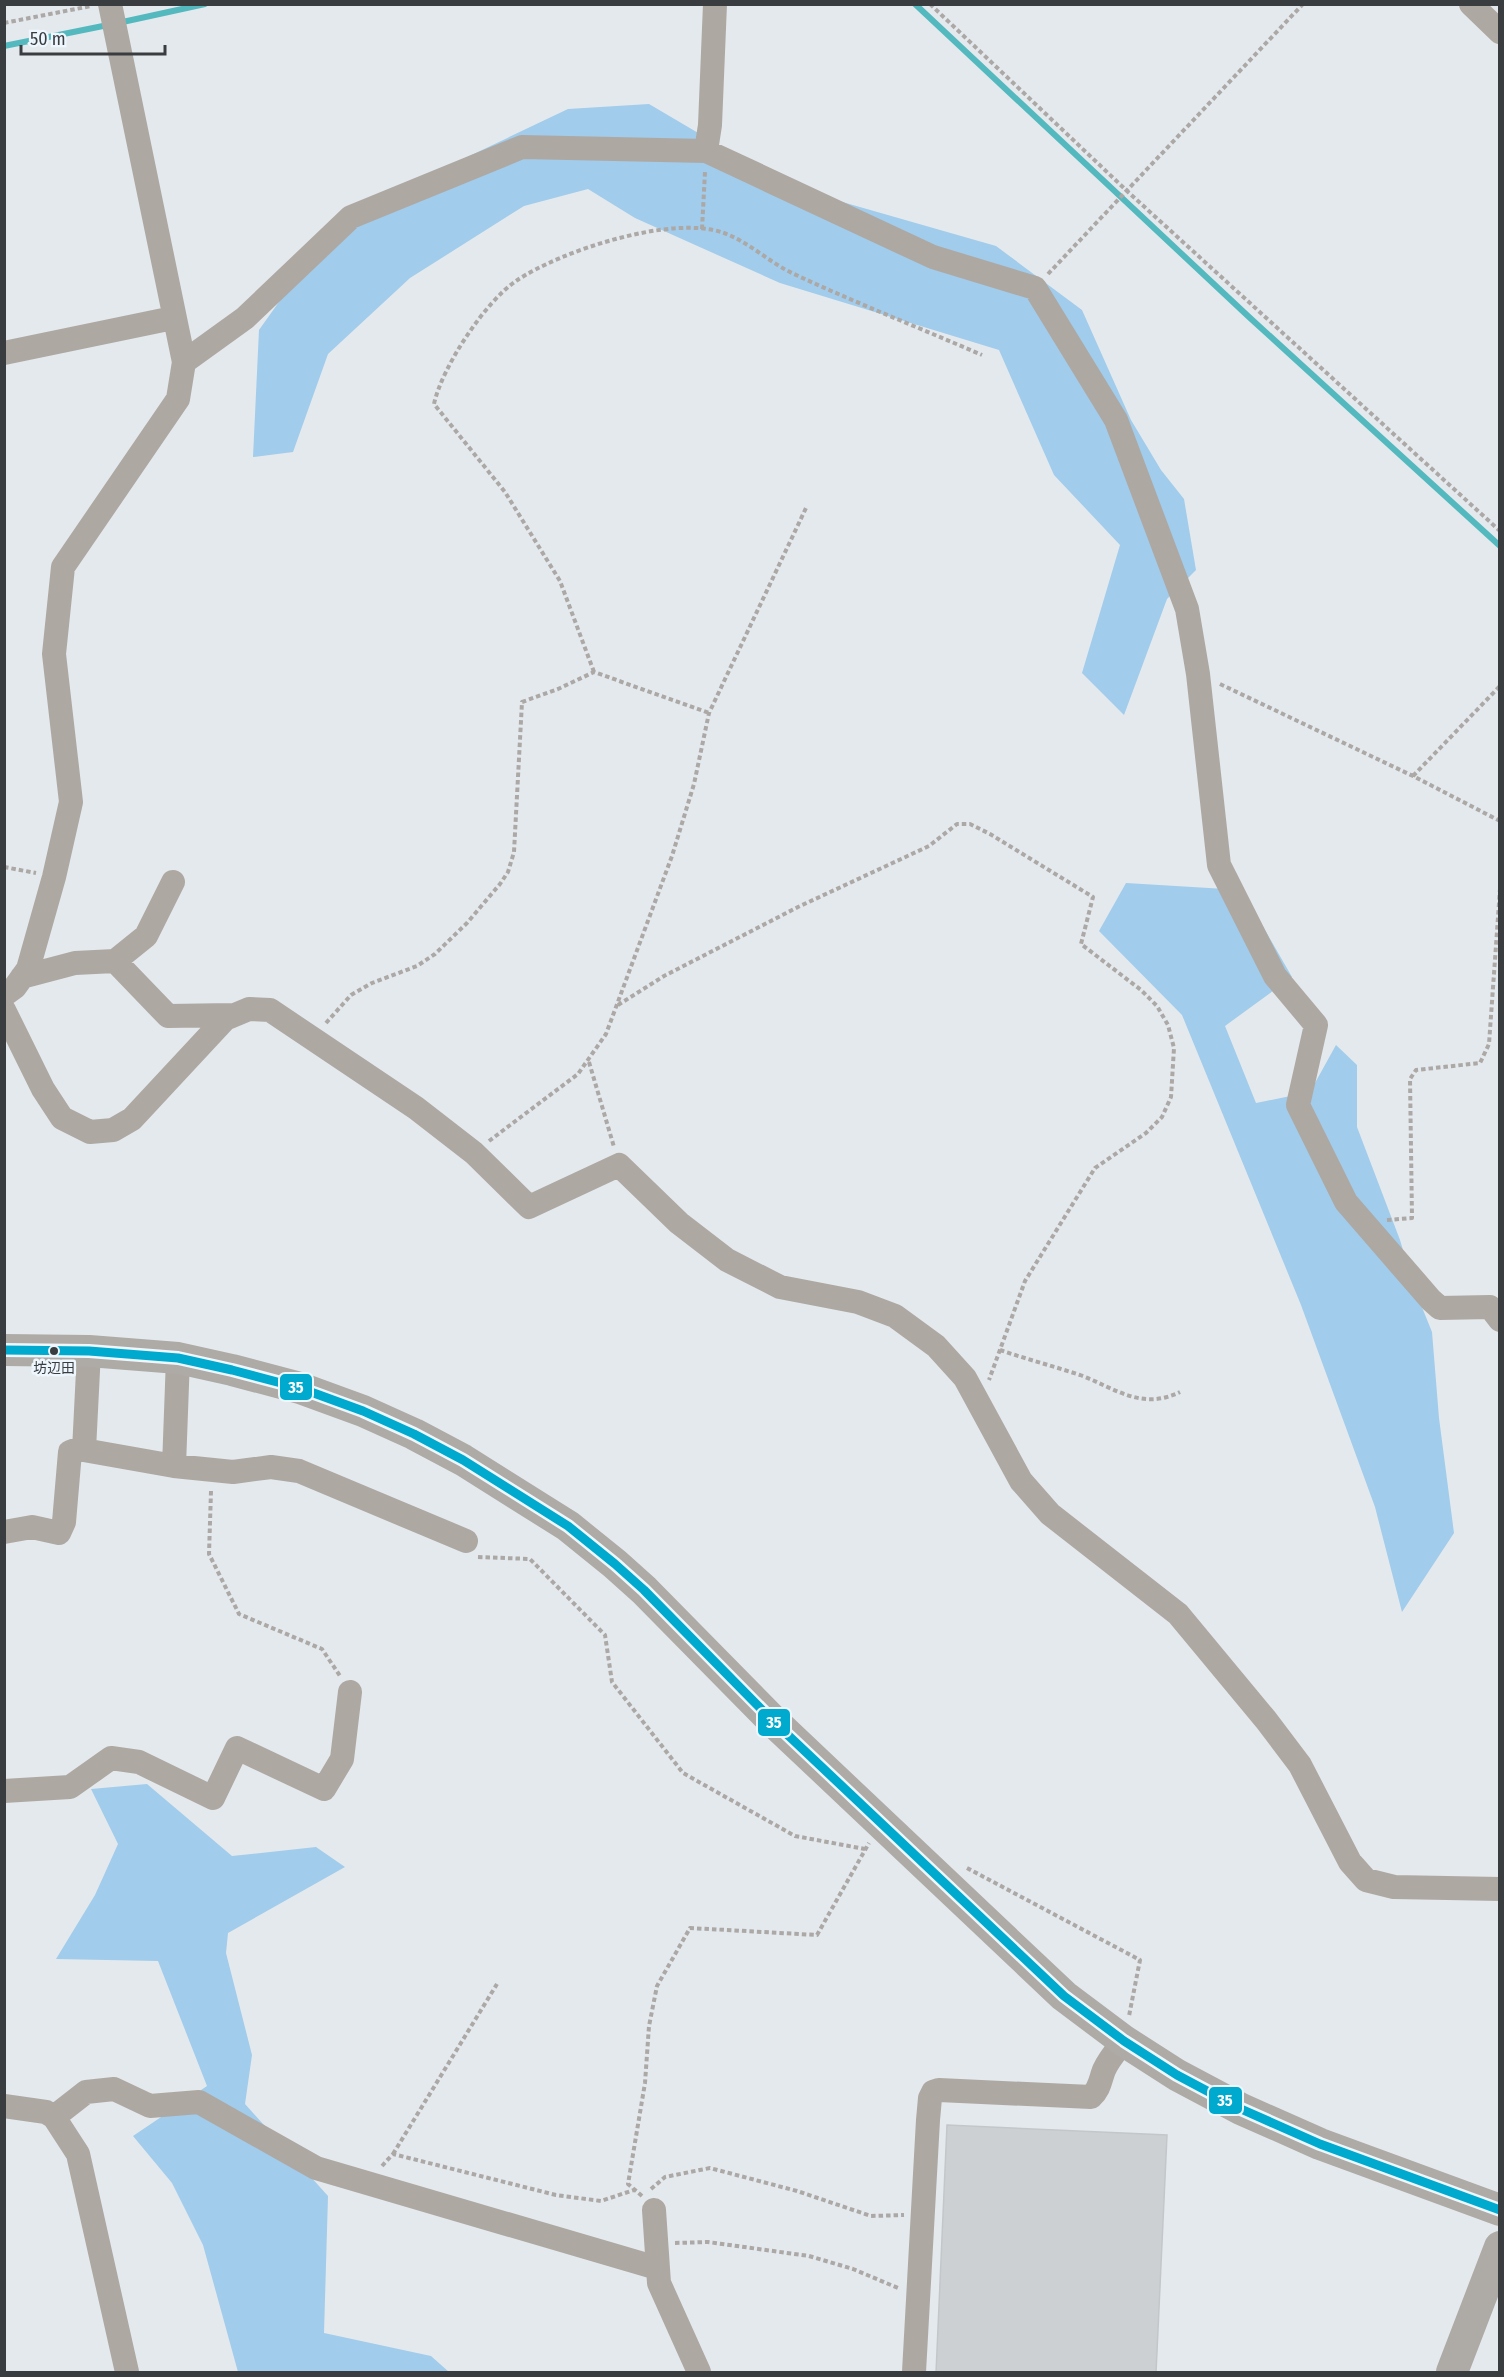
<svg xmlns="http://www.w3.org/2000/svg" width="1504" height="2377" font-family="'Fira Sans Condensed','Noto Sans JP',sans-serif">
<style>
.forest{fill:#a1cceb}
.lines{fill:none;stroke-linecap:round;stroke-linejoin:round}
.stream{stroke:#53b9bf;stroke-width:6}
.building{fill:#ccd0d3;stroke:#c3c7ca;stroke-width:1.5}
.path{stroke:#aca8a6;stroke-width:4;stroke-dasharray:4.5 3;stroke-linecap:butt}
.minor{stroke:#aea8a3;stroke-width:24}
.major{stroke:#aeaaa6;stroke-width:32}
.bus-1-casing{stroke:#eef7fe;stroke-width:14}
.bus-1{stroke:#00a9ce;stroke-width:9}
.bus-dot{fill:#3a3d40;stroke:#eef7fe;stroke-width:2}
.labels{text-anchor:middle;stroke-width:5;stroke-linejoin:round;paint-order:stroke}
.bus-label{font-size:14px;fill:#3a3d40;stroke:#eef7fe}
.line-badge{stroke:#eef7fe;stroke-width:2}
.badge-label{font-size:16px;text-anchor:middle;font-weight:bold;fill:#fff}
</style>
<rect width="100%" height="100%" fill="#e4e9ed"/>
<path class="forest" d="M649 104 790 187 996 246 1082 310 1131 420 1161 470 1184 499 1196 570 1167 599 1124 715 1082 673 1120 545 1054 475 999 350 780 283 635 218 588 189 524 206 410 278 328 354 293 452 253 457 259 330 316 250 440 170 568 109Z
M1126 883 1242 890 1292 977 1225 1026 1256 1103 1310 1092 1336 1045 1357 1065V1127L1400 1240 1415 1290 1432 1332 1439 1418 1454 1533 1402 1612 1375 1507 1301 1305 1182 1015 1099 931Z
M147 1784 232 1856 316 1847 345 1867 228 1933 226 1953 252 2055 245 2104 328 2196 324 2333 431 2356 449 2372H238L203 2245 172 2183 133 2136 207 2086 158 1961 56 1959 95 1895 118 1844 91 1789Z"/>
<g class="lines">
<path class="stream" d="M915 4 1249 317 1500 546
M118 23 205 4
M4 46 108 25"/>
</g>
<path class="building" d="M947 2125 1167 2135 1156 2373H936Z"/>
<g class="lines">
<path class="path" d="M930 4 1127 191 1500 531
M4 23 91 6
M702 229 705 172
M1048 274 1303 4
M594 672 560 581 505 492 434 404C442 367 485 302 516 281 560 251 672 214 724 233 749 242 770 263 794 274 856 303 920 328 982 355
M1220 684 1413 776 1500 821
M1413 776 1500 686
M4 867 36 873
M618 1005 664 976 798 907 929 846 957 824H970L990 834 1093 897 1081 944 1141 990 1157 1006 1168 1025 1174 1048 1171 1097 1162 1117 1146 1133 1095 1168 1025 1281 989 1380
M326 1023 351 995 372 983 417 966 435 954 467 923 500 884 508 872 514 852 522 702 558 689 594 672 709 713
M589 1062 614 1147
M489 1141 578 1074 606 1034 672 856 694 784 709 713 806 508
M1387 1220 1412 1218 1410 1079 1416 1070 1480 1063 1489 1044 1500 889
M1000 1350C1026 1359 1053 1366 1080 1375 1115 1388 1141 1411 1180 1392
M211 1491 209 1554 239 1614 322 1649 340 1676
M478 1557 530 1559 605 1635 612 1682 683 1773 795 1836 865 1849
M967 1868 1140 1960 1129 2016
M393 2154 497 1984
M382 2166 393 2154 556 2195 601 2201 634 2190
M651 2189 665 2177 710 2168 797 2191 871 2216 904 2215
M642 2196 628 2184 645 2083 649 2026 657 1986 690 1928 817 1935 869 1843
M675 2243 708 2242 809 2256 853 2269 898 2288"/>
<path class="minor" d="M1471 4 1500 32
M706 151 710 125 715 4
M4 353 173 318
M184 362 245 318 351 217 522 147 706 151 933 257 1035 288 1116 420 1187 609 1198 674 1219 865 1275 976 1316 1025 1298 1105 1346 1202 1431 1300 1440 1308 1490 1307 1500 1320
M115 961 168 1016 233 1015
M22 977 75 963 115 961 146 936 173 882
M4 995 15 987 28 969 54 877 71 802 54 654 63 567 178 399 184 362 110 4
M4 1010 43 1089 62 1118 90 1132 113 1130 132 1119 225 1019 249 1009 270 1010 416 1108 474 1153 529 1207 619 1165 679 1223 727 1260 780 1287 858 1302 895 1316 936 1346 965 1378 1021 1481 1050 1514 1178 1614 1266 1720 1300 1765 1350 1862 1366 1880 1394 1887 1500 1889
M84 1450 89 1351
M174 1466 233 1472 271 1467 299 1471 466 1541
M4 1532 32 1527 59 1533 64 1522 70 1452 78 1449 174 1466 178 1358
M4 1791 70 1787 111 1758 139 1762 213 1798 237 1748 324 1789 342 1759 350 1692
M4 2106 46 2112 54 2117 78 2154 127 2372
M54 2117 86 2092 114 2089 150 2106 199 2102 316 2168 657 2268
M654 2210 659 2283 699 2372
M914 2372 928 2120 930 2098 933 2092 939 2090 1091 2097C1100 2089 1100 2080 1104 2070 1109 2059 1117 2050 1124 2041"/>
<path class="major" d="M4 1350 89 1351 178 1358 232 1370 300 1388 363 1411 414 1434 463 1460 568 1526 615 1564 644 1590 773 1721 1064 1996 1124 2041 1177 2075 1241 2109 1320 2144 1500 2210
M1452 2372 1500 2247"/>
<g class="bus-1-casing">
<path id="bus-1" d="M4 1350 89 1351 178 1358 232 1370 300 1388 363 1411 414 1434 463 1460 568 1526 615 1564 644 1590 773 1721 1064 1996 1124 2041 1177 2075 1241 2109 1320 2144 1500 2210"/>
</g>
<use href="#bus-1" class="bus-1"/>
</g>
<circle class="bus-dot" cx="54" cy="1351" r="5"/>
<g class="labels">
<g class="bus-label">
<text x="54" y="1373">坊辺田</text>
</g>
</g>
<g class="line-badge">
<rect x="279" y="1373" width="34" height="28" rx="6" fill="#00a9ce"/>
<rect x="757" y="1708" width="34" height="29" rx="6" fill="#00a9ce"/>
<rect x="1208" y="2086" width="35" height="29" rx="6" fill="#00a9ce"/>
</g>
<g class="badge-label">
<text x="296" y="1393">35</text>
<text x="774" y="1728">35</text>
<text x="1225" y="2106">35</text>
</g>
<rect width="1504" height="2377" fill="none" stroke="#3a3d40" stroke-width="12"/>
<path d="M21 45v9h144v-9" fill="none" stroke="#3a3d40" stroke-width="3"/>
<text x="30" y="45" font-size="18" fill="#3a3d40" stroke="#eef7fe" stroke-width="4.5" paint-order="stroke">50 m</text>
</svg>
